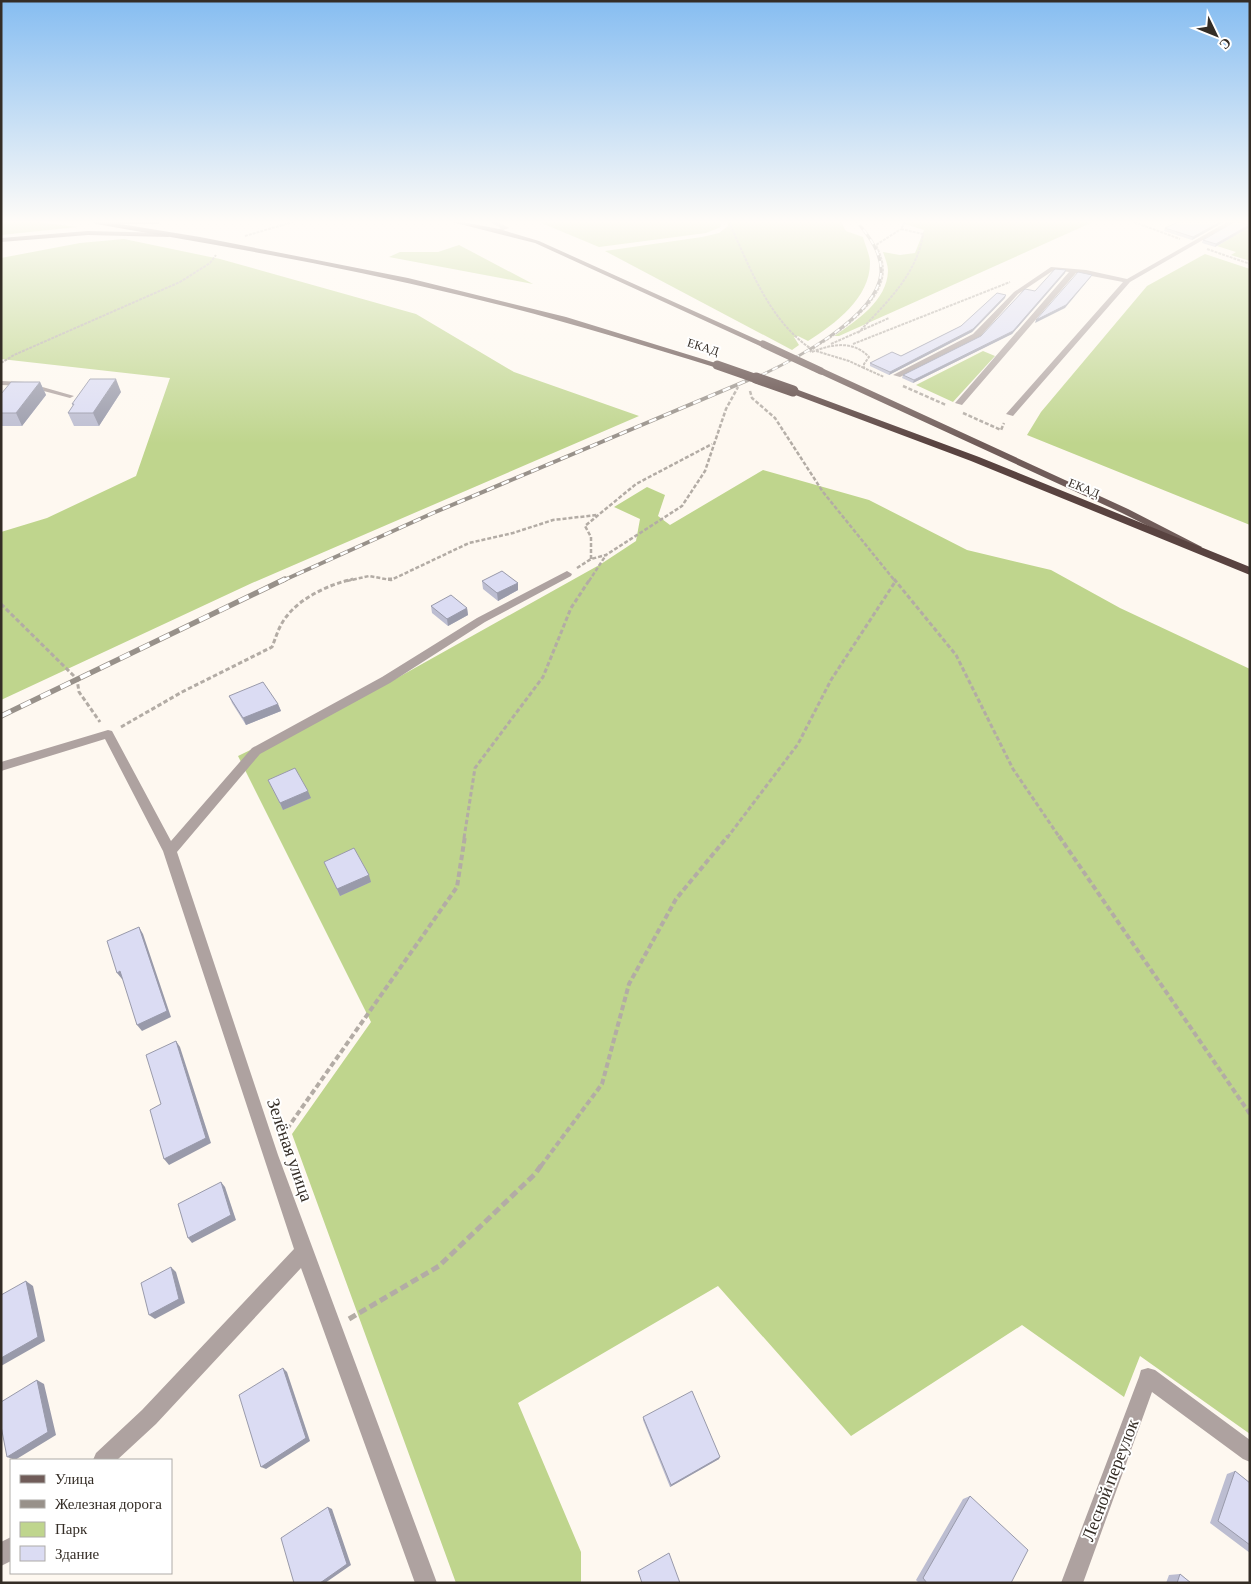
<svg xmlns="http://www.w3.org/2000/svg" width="1251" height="1584" font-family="'Crimson Pro',serif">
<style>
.green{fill:#bfd58d}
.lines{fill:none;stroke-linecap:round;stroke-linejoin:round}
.path-far4{stroke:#b3aca5;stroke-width:2;stroke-dasharray:3 1;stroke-linecap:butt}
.path-far3{stroke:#b3aca5;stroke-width:2.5;stroke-dasharray:4 2;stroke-linecap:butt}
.path-far2{stroke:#b3aca5;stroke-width:3;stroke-dasharray:4.5 2.5;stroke-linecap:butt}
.path-far1{stroke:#b3aca5;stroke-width:4;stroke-dasharray:5.5 3;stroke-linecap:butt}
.path{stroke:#b3aca5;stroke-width:5;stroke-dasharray:8 4;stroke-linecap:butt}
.minor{fill:#aea2a0;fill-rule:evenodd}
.major{fill:#705c59;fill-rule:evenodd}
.highway{fill:#594340;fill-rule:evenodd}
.rail-far2-casing{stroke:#98918a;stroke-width:3}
.rail-far1-casing{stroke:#98918a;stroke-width:4}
.rail-casing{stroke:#98918a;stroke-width:5.5}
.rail-far2{stroke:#fff;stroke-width:2;stroke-dasharray:6;stroke-linecap:butt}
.rail-far1{stroke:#fff;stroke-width:2.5;stroke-dasharray:8;stroke-linecap:butt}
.rail{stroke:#fff;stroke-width:4;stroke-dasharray:11;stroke-linecap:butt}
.major-bridge{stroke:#705c59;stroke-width:7}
.highway-bridge-far1{stroke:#594340;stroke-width:9}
.highway-bridge{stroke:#594340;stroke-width:11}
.wall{fill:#bcbdd1}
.shaded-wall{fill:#999aaa}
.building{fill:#dbdcf3;stroke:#999aaa}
.labels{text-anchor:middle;stroke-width:4;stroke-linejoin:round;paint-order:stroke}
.far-street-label{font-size:12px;fill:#342d26;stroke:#fff}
.near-street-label{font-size:18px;fill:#342d26;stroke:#fff}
</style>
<rect width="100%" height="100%" fill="#fef8f0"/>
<path class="green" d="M1 222H39L78 227 1 235Z
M539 222H720L721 227 706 233 599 247Z
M727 222H841L846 231 863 237C865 245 870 255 870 263 870 298 835 324 808 341L798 336 794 337 799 345 792 350 605 251 702 237 719 233 728 226Z
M899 222H1093L839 336H834C856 321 887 301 888 271 888 265 885 258 883 252L900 255 915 253 924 230Z
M1250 226V261L1231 255 1236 252 1217 246Z
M124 239 220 259 416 314 514 372 639 416 252 583 1 700V532L47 518 136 476 170 378 1 359V258L80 243Z
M459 245 533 284 389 257 400 252H438Z
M1205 254 1250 269V525L1027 435 1041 412 1147 286Z
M983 351 995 356 953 402 916 385Z
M763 470 869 500 967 550 1051 570 1120 608 1250 669V1434L1140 1356 1124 1397 1022 1325 851 1436 718 1286 518 1403 581 1552V1583H456L292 1134 371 1022 238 756 397 678 601 564 636 541 640 519 614 507 647 487 665 495 658 516 670 525Z"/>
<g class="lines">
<path class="path-far4" d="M729 222C749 266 769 320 810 348V352
M1134 222 1180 239
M245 236 293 222
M1207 249 1250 264
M858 333C885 304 917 275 923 234L901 229 905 222
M831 344 889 318
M853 344 1010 282
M816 351 849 361 864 368
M810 352C816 345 825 342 832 336 852 322 882 298 883 271 883 261 880 254 876 245L901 229
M812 352C832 344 853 340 869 357L864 364V368L884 377
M1 363 14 355 180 282 210 263 216 255"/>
<path class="path-far3" d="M903 386 946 405
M750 391 752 398 775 418 823 492 895 581
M963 413 1001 430 1004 423
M591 559V537L585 526 636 484 712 444
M577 568 591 559 606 555 682 506 705 471 726 409 738 387
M347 581 369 576 391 580 469 543 513 533 553 520 597 515
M589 581 606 555"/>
<path class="path-far2" d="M388 579H392
M894 579 956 655 1013 769 1060 838
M1 604 77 679 79 692 100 722
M121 727 182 692 272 647C275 640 277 632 281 625 294 600 327 585 353 579
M464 838 475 768 543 677 571 608 590 579
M727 838 798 744 831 680 895 582"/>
<path class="path-far1" d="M1059 836 1250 1114
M282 1136 457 887 465 836
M541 1166 602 1084 629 984 676 899 728 836"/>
<path class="path" d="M349 1319 439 1266 535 1174 542 1164"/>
<path class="minor" d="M490 222H498L509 228 497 232V230L501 228Z
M1227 222H1234L1130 282 1013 416 1006 414 1123 282 1076 273 962 405 955 403 1069 272 1054 270 1018 294 979 338 900 377 893 375 973 334 1014 292 1051 267 1086 270 1127 279Z
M1 381 25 382 74 396 70 398 25 386 1 385Z
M567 571 572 574 571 576 485 622 390 683 260 754 177 852 278 1155 437 1583H415L301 1268 156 1424 117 1460H93L96 1453 142 1410 294 1249 163 851 105 739 1 771V762L108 730 112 731 171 841 252 748 382 677 477 618Z
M1148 1368 1155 1370 1250 1440V1462L1243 1459 1152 1392 1083 1583H1061L1139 1377 1141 1370Z
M11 1537V1561L1 1566V1542Z"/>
<path class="major" d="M96 222H161L158 224H99Z
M452 222H463L499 229 539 241 767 344 760 346 535 243Z
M88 231 168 233 171 235 168 237 88 235 1 242V238Z
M818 369H824L1128 509 1202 547 1200 549H1194L1122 513 818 373Z"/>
<path class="highway" d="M92 222H108L200 237 408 278 566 317 722 365 720 367H714C629 341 545 315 459 295 339 266 218 245 96 224Z
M793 388 979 457 1250 567V575L971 461 790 393V389Z"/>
<g class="rail-far2-casing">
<path id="rail-far2" d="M751 380C788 363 877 319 881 273 882 253 869 236 857 222"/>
</g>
<g class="rail-far1-casing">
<path id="rail-far1" d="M282 581 433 513 753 378"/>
</g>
<g class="rail-casing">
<path id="rail" d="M1 716 285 579"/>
</g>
<use href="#rail-far2" class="rail-far2"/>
<use href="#rail-far1" class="rail-far1"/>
<use href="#rail" class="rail"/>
<path class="major-bridge" d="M763 344 821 371"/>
<path class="highway-bridge-far1" d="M717 365 760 380"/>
<path class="highway-bridge" d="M756 378 793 391"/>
</g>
<path class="wall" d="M1178 222H1224L1192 240 1164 231 1165 228Z
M1248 228 1215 247 1202 243 1203 240Z
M1066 270 1065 273 1012 334 913 383 902 378 903 375 981 336 1035 291Z
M1005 298 972 332 889 375 870 366V363L901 356 961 326Z
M40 382 46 395 22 426H1V394Z
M121 392 99 426H74L68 413 73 406 72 404Z
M482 581 518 583V590L498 601 483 589Z
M431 606 467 608 468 615 448 626 432 613Z
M229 696 278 704 281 711 246 725 232 703Z
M268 780 311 798 283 810Z
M324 862 371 882 340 896Z
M643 1417 719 1459 670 1487 643 1420Z
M1235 1471 1250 1483V1553L1210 1523 1227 1474Z
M970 1496 1011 1583H919L916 1580 963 1499Z
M1180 1574 1191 1583H1166L1169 1575Z"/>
<path class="shaded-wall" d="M1220 222H1224L1192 240 1193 237Z
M1249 225 1248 228 1215 247 1216 244Z
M1066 270 1065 273 1012 334 913 383 914 380 1013 331Z
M1092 275 1090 278 1065 308 1035 323 1036 320Z
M1006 295 1005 298 972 332 889 375 890 372 973 329Z
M116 379 121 392 99 426 93 413Z
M40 382 46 395 22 426 16 413Z
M518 583V590L498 601 497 593Z
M467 608 468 615 448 626 447 619Z
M278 704 281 711 246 725 243 718Z
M308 791 311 798 283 810 280 803Z
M369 875 371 882 340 896 337 889Z
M139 927 143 934 171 1017 142 1031 137 1025Z
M120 971 125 978 122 979 117 973Z
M176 1041 180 1047 211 1143 169 1165 164 1159Z
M221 1182 225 1187 236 1220 192 1243 188 1238Z
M171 1267 176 1272 185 1303 155 1319 149 1315Z
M26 1281 33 1286 45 1341 1 1366V1358Z
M283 1368 287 1372 310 1441 266 1469 261 1467Z
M37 1380 44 1384 56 1435 15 1460 7 1457Z
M720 1457 719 1459 670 1487 671 1485Z
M328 1507 332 1509 351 1565 325 1583H320Z"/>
<path class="building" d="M1178 222H1220L1193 237 1165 228Z
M1234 222H1239L1249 225 1216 244 1203 240Z
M1055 269 1066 270 1013 331 914 380 903 375 981 336 1025 289 1035 291Z
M1078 272 1092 275 1066 305 1036 320Z
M997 293 1006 295 973 329 890 372 870 363 892 352 901 356 961 326Z
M90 379H116L93 413H68L74 404H72Z
M11 382H40L16 413H1V394Z
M502 571 518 583 497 593 482 581Z
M451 595 467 608 447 619 431 606Z
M263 682 278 704 243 718 229 696Z
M295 768 308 791 280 803 268 780Z
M354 848 369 875 337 889 324 862Z
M139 927 167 1011 137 1025 120 971 117 973 107 941Z
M176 1041 206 1138 164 1159 150 1110 161 1104 146 1055Z
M221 1182 231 1215 188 1238 178 1204Z
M171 1267 179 1299 149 1315 141 1283Z
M26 1281 38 1337 1 1358V1295Z
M283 1368 306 1438 261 1467 239 1395Z
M37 1380 48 1432 7 1457 1 1426V1402Z
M692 1391 720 1457 671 1485 643 1417Z
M1235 1471 1250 1483V1545L1218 1521Z
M970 1496 1028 1550 1011 1583H927L923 1578Z
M328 1507 347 1564 320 1583H294L281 1538Z
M669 1553 680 1583H642L638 1571Z
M1180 1574 1191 1583H1177Z"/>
<linearGradient id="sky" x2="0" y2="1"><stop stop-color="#86bdf1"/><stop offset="0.5" stop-color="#fffcf8"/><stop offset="1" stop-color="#fffcf8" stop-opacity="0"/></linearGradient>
<rect width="1251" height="444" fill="url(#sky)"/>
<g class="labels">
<g class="far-street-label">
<text transform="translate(703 347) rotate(17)" y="4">ЕКАД</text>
<text transform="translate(1084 488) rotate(22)" y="4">ЕКАД</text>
</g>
<g class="near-street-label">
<text transform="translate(290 1150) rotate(71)" y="6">Зелёная улица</text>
<text transform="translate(1110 1480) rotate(-69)" y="6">Лесной переулок</text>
</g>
</g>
<rect width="1251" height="1584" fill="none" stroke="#342d26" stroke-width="5"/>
<rect x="10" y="1459" width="162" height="115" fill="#ffffff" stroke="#aeaba8"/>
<rect x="20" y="1475" width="25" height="8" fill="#705c59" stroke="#aeaba8"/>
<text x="55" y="1484" font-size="15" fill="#342d26">Улица</text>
<rect x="20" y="1500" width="25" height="8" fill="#98918a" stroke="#aeaba8"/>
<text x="55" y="1509" font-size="15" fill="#342d26">Железная дорога</text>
<rect x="20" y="1522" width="25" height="15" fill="#bfd58d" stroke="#aeaba8"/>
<text x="55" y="1534" font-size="15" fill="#342d26">Парк</text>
<rect x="20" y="1546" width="25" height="15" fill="#dbdcf3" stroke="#aeaba8"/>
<text x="55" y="1559" font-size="15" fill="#342d26">Здание</text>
<g transform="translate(1216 35) rotate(133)" stroke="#ffffff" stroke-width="4" paint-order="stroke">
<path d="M0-4L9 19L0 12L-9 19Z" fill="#342d26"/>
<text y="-8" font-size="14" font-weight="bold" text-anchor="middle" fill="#342d26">С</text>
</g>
</svg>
